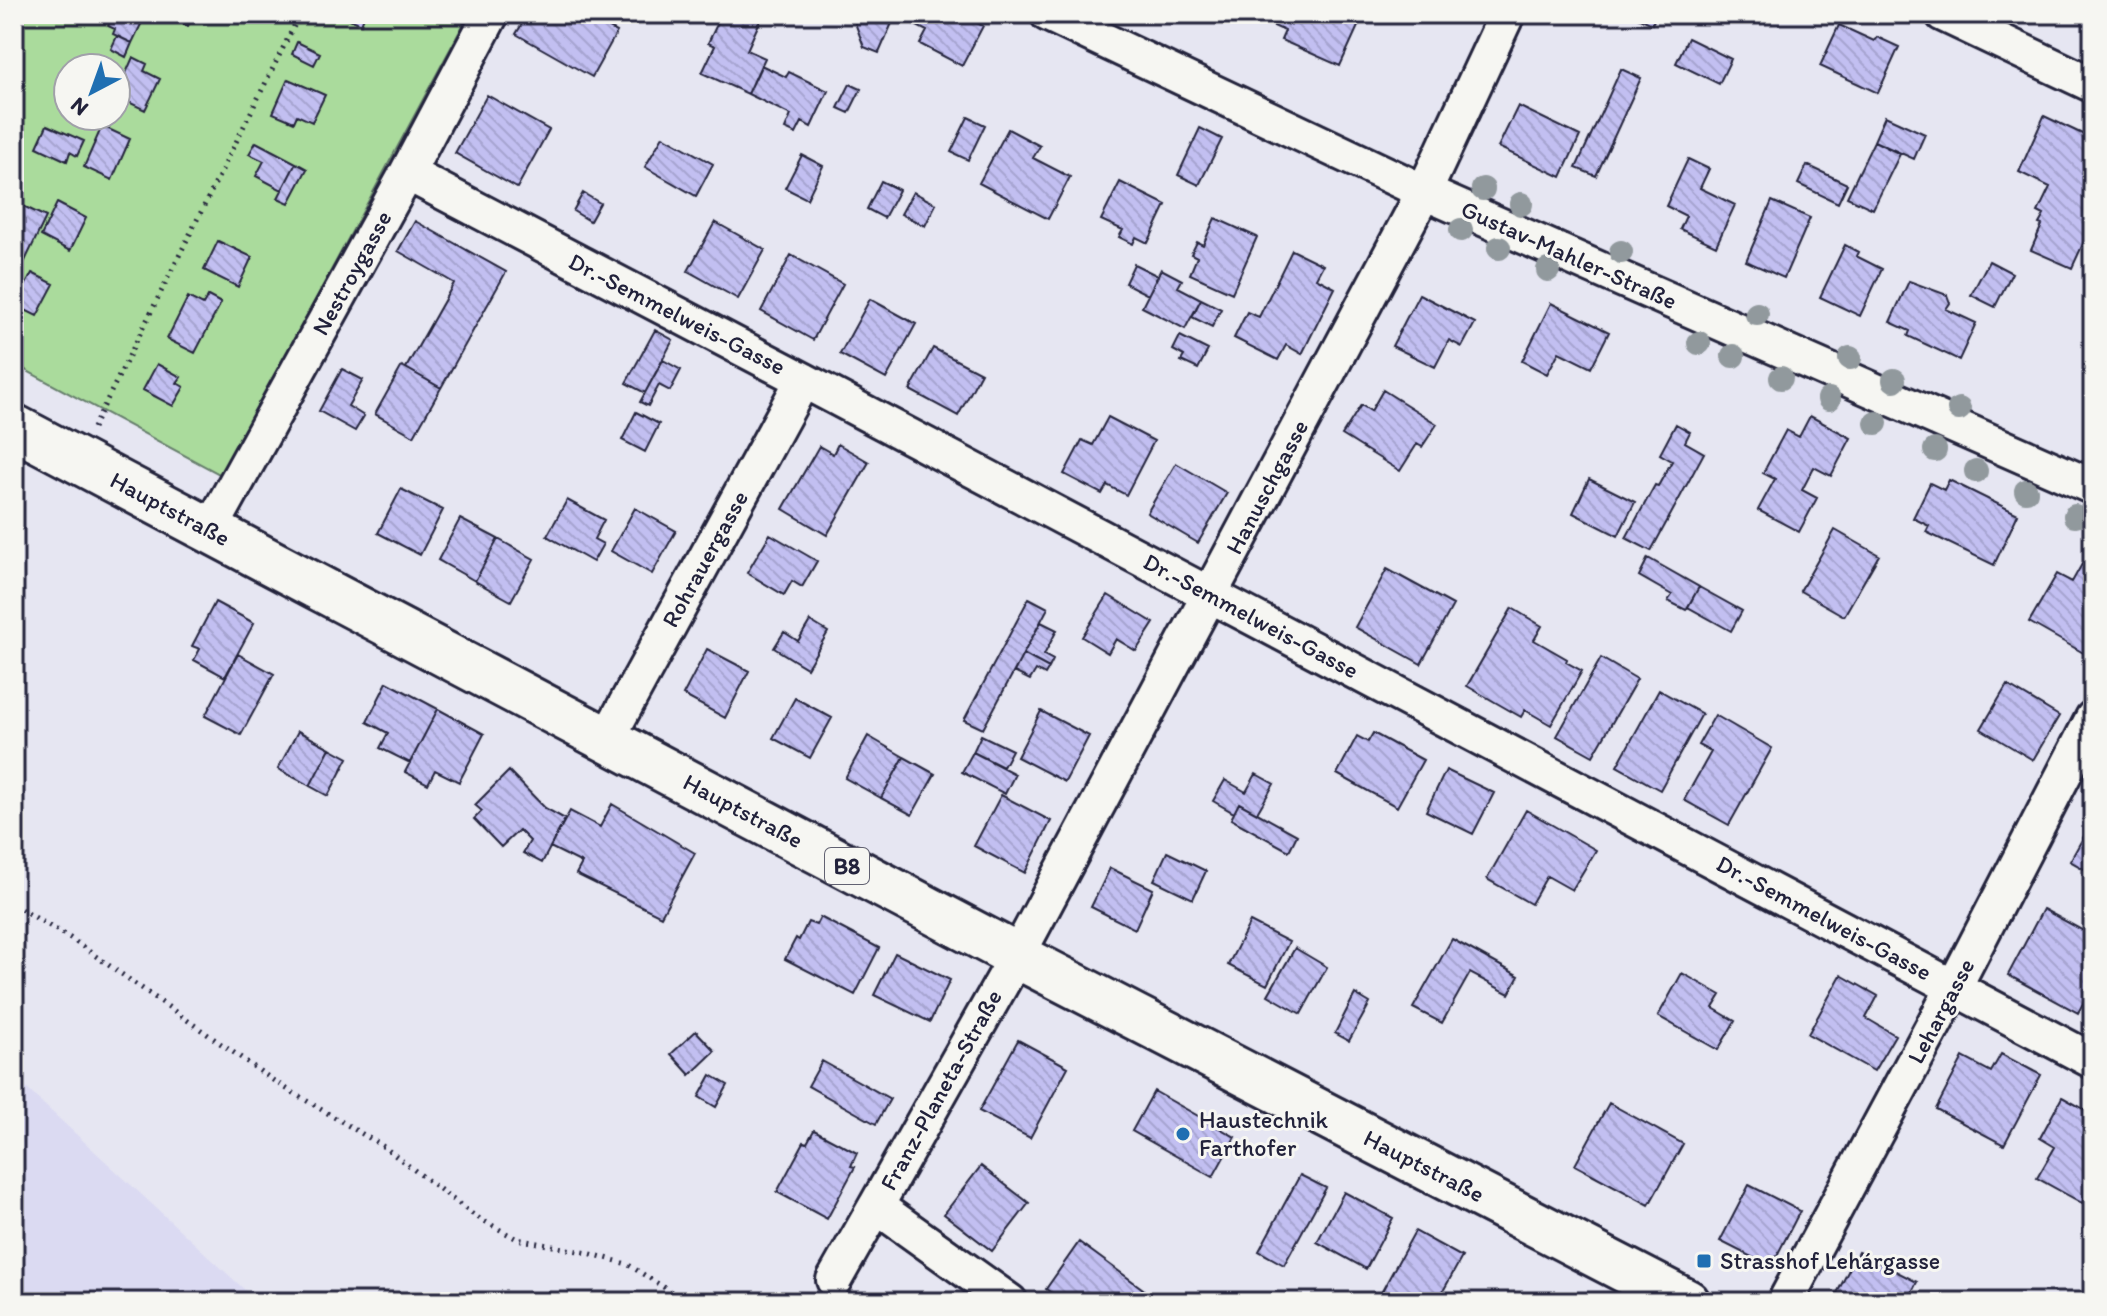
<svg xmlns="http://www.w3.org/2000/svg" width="2107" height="1316" font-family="Itim,sans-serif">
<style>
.built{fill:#dbdaf2}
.garden{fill:#aadb9c;stroke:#667e6c;stroke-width:2;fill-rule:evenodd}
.building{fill:url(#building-back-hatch);stroke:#22223b;stroke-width:2}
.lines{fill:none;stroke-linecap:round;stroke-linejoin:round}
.minor-casing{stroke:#22223b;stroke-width:40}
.primary-casing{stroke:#22223b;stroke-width:50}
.path{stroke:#22223b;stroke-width:5;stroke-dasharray:2 6;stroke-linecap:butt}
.minor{stroke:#f6f6f2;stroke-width:34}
.primary{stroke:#f6f6f2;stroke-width:44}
.tree{fill:#91999d}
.poi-dot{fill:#1f6fb2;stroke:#f6f6f2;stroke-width:3}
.labels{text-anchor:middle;stroke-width:6;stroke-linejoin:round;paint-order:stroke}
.shield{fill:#f6f6f2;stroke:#626272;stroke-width:2}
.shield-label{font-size:22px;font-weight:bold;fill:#22223b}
.street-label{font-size:24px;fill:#22223b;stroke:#f6f6f2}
.poi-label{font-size:24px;fill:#22223b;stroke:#f6f6f2;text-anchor:start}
</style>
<defs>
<pattern id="building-back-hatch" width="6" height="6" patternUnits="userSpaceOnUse" patternTransform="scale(2)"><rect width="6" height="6" fill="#c2bff1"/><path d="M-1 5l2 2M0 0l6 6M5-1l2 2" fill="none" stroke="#a6a4d0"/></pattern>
</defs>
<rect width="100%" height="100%" fill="#e6e6f2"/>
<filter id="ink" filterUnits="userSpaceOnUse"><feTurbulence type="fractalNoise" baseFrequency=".0125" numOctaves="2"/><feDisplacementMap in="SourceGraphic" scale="16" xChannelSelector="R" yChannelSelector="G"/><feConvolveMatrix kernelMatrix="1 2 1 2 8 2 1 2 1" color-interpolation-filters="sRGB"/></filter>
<g filter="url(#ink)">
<path class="built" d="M14 1077 258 1302H14Z"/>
<path class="garden" d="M14 14H469L221 475 14 364ZM68 68H116V116H68Z"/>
<path class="building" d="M113 14H146L132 43 113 34 115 29 108 26Z
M164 14H194L188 26Z
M338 14H365L361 24Z
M528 14H593L591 18 617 32 592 77 516 34Z
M722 14H750L761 19 747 50 765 58 748 94 702 73 715 46 708 43Z
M857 14H896L879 53 864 47 854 20Z
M918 14H961L983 26 962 66 920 44 927 31 913 24Z
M1271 14H1347L1345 17 1359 24 1340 66 1281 40 1285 31 1267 23Z
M1631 14H1657L1652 24Z
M1839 25 1874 41 1877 37 1899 47 1878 93 1820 66Z
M117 36 132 43 126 57 111 49Z
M1688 38 1731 59 1719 84 1676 63Z
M297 42 320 53 314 65 292 54Z
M133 57 147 64 144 71 160 79 145 110 116 96Z
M761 65 786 77 789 72 828 91 811 127 802 122 796 134 785 129 791 115 748 94Z
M1621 69 1641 78 1596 176 1576 168Z
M288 79 325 95 312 122 297 115 294 122 273 113Z
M850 84 861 89 849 113 838 108Z
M487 95 549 130 517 188 455 153Z
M1518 106 1580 136 1561 177 1498 147Z
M1885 116 1925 134 1914 159 1874 141Z
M2044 116 2093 139V222L2072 268 2031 250 2042 225 2039 224 2044 215 2038 212 2050 187 2019 172Z
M968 117 985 125 968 160 951 152Z
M47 125 84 141 77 156 70 152 67 161 37 147Z
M102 126 130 139 112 180 84 167Z
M1200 128 1222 139 1199 185 1178 175Z
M1008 129 1040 146 1033 158 1070 177 1048 219 979 183Z
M663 136 713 164 696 196 645 167Z
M1874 141 1900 154 1873 209 1847 197Z
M256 142 296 163 282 190 256 176 264 161 249 154Z
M802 155 823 166 807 199 785 188Z
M1688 159 1709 169 1700 188 1735 205 1716 246 1680 229 1686 216 1666 206Z
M296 163 307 169 289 203 278 198Z
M1807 165 1847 184 1838 203 1798 184Z
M881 181 899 190 884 218 867 209Z
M1120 182 1166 205 1148 243 1136 237 1133 244 1119 237 1123 230 1101 220Z
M913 192 936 204 925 226 901 214Z
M583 193 600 203 590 221 573 211Z
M1772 201 1810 218 1784 278 1746 261Z
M17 203 46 217 25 261 14 256V209Z
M57 203 86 218 70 251 41 236Z
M1215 218 1257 237 1232 293 1190 274 1197 257 1191 254 1197 242 1203 245Z
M415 221 506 272 441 388 406 368 454 283 398 251Z
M715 222 765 250 738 299 688 271Z
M218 241 252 257 238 287 204 270Z
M1845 245 1858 252 1856 256 1882 269 1860 316 1820 297Z
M1292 250 1323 265 1316 278 1335 288 1302 354 1286 345 1278 360 1234 338 1247 312 1259 317Z
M791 255 843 284 813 340 761 311Z
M1989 261 2012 273 1995 307 1971 295Z
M1134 264 1158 276 1148 295 1125 283Z
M1161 269 1182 280 1178 287 1201 299 1185 329 1142 307Z
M32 273 54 284 37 316 15 305Z
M1909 281 1947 295 1950 303 1946 309 1976 323 1959 360 1908 336 1910 331 1890 322Z
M1419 294 1475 323 1462 347 1449 340 1435 367 1392 346Z
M208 296 221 303 195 353 167 339 188 297 203 305Z
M870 299 916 324 886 379 840 354Z
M1201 299 1221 309 1212 327 1192 317Z
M1551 303 1609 332 1591 368 1559 352 1547 374 1522 361Z
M655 330 673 340 645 393 626 383Z
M1180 336 1208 350 1198 369 1181 361 1184 356 1173 350Z
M933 348 981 373 958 416 910 390Z
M663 360 681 370 670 391 659 385 648 406 640 402Z
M157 364 181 377 177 383 184 387 173 406 143 390Z
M402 366 441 388 414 436 375 414Z
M342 369 363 380 348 406 364 416 355 431 319 411Z
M1383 390 1437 424 1422 447 1417 444 1400 471 1342 435 1361 405 1371 411Z
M636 412 659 424 645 452 622 440Z
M1810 416 1851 438 1831 476 1814 467 1802 490 1817 498 1799 532 1758 510 1775 479 1763 473 1786 430 1799 437Z
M1108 417 1154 441 1126 495 1107 485 1102 494 1064 474 1082 440 1093 445Z
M1676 424 1690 432 1685 442 1704 453 1651 551 1626 538 1655 485 1658 486 1672 461 1660 454Z
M838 444 869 462 827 535 783 509 819 446 833 454Z
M1176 463 1227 493 1198 543 1147 513Z
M1589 479 1635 502 1618 536 1573 513Z
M1949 480 2018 514 1994 565 1926 532 1929 526 1913 518 1930 483 1944 490Z
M401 489 443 510 420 555 378 533Z
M567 500 604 520 594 539 603 544 593 562 547 536Z
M635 508 676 531 652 574 611 551Z
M460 519 498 539 475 581 438 560Z
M1835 530 1879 555 1844 616 1800 591Z
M770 534 817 561 802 587 792 581 784 595 747 573Z
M498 539 534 559 511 601 475 581Z
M1648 558 1699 587 1686 610 1668 601 1672 595 1639 576Z
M2082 564 2093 570V644L2087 655 2029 622 2057 574 2072 582Z
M1387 569 1453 605 1421 664 1355 627Z
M1699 587 1742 611 1731 631 1688 607Z
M1108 595 1154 623 1136 651 1116 639 1108 653 1082 637Z
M1029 598 1048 608 983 729 964 720Z
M215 602 254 623 225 677 194 660 200 649 192 646Z
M1512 608 1542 626 1534 640 1567 659 1566 662 1582 671 1551 725 1525 710 1521 717 1467 686Z
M810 621 828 632 807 668 774 648 784 632 798 641Z
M1041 622 1057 630 1044 655 1053 660 1049 668 1023 654Z
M707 649 749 671 725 718 683 695Z
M238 654 274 674 241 735 205 716Z
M1023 654 1049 668 1045 675 1036 670 1030 680 1014 672Z
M1601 658 1637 679 1593 756 1557 736Z
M387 682 438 709 410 763 380 748 388 733 367 722Z
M2007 685 2059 716 2033 760 1981 729Z
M1659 690 1702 714 1660 790 1617 766Z
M795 698 832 718 810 758 773 738Z
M438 709 484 734 459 782 435 770 428 784 405 772Z
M1041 711 1089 736 1065 782 1017 757Z
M1715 715 1772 748 1729 825 1684 800 1711 752 1698 745Z
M298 731 330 748 310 786 278 769Z
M1373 733 1423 760 1397 807 1337 774 1357 736 1368 742Z
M981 735 1012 750 1003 767 973 752Z
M868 736 904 757 881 798 845 778Z
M330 748 348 758 328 796 310 786Z
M973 752 1015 774 1005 794 962 772Z
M904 757 935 774 912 815 881 798Z
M1446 770 1494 793 1473 834 1426 811Z
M509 771 545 808 565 819 542 863 523 853 530 841 519 830 501 847 474 819 482 811 475 805Z
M1256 774 1274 784 1257 813 1239 803 1234 813 1213 801 1225 780 1246 792Z
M1001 795 1051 821 1025 873 974 846Z
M1239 803 1297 835 1289 851 1231 819Z
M612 804 695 853 661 916 576 874 582 863 550 847 570 811 600 827Z
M1526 810 1596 850 1572 890 1547 876 1531 904 1487 879Z
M2093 820V874L2070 861Z
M1167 852 1206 871 1193 899 1154 880Z
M1110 868 1153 889 1135 929 1091 907Z
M2043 909 2093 936V984L2078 1013 2008 975Z
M820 917 879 948 855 995 785 959 796 938 799 940 808 922 816 925Z
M1250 922 1289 942 1267 985 1228 965Z
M1452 939 1519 976 1509 994 1470 973 1442 1023 1413 1008Z
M1295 948 1327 967 1301 1014 1268 995Z
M895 953 950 980 930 1022 874 995Z
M1682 973 1721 995 1713 1008 1735 1021 1718 1050 1658 1016Z
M1841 975 1878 996 1866 1018 1895 1035 1874 1071 1808 1034Z
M1355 994 1370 1003 1349 1041 1335 1033Z
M696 1031 715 1051 690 1075 671 1054Z
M1018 1040 1068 1067 1030 1138 979 1111Z
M2001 1054 2041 1075 2004 1145 1936 1109 1963 1057 1991 1072Z
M822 1061 890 1099 876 1124 808 1086Z
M711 1075 728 1085 716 1107 699 1097Z
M1154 1091 1235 1137 1213 1177 1132 1131Z
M2062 1097 2093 1114V1182L2082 1203 2037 1178 2055 1147 2040 1138Z
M1609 1103 1683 1144 1649 1205 1575 1165Z
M814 1130 857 1153 851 1166 855 1167 827 1219 777 1192 804 1142 807 1143Z
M981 1166 1029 1203 992 1251 944 1214Z
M1300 1175 1326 1188 1284 1265 1259 1251Z
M1749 1185 1800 1211 1771 1267 1720 1241Z
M1344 1192 1393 1218 1366 1269 1317 1242Z
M1415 1231 1462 1257 1437 1302H1402L1382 1291Z
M1079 1242 1143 1289 1133 1302H1063L1046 1289Z
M1858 1252 1917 1282 1907 1302 1833 1301Z"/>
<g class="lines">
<g class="minor-casing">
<path id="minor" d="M1048 14 1424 192 2093 487
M1943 14 2093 85
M407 173 803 380 2093 1061
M210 530 407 173 491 14
M607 739 803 380
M834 1280 876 1206
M1010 1302 876 1206 1017 956 1424 192 1507 14
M1785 1302 1954 987 2093 718"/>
</g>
<g class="primary-casing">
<path id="primary" d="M14 427 1017 956 1687 1302"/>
</g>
<path class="path" d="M93 428 300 14
M14 905 70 938 277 1083 384 1147 475 1216 517 1239 588 1253 627 1264 687 1302"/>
<use href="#minor" class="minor"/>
<use href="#primary" class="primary"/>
</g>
<g class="tree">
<circle cx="1483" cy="189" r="12"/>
<circle cx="1521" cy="204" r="12"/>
<circle cx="1461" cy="230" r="12"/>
<circle cx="1499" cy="248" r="12"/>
<circle cx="1621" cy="252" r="12"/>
<circle cx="1548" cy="270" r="12"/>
<circle cx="1757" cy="314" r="12"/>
<circle cx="1699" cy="343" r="12"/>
<circle cx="1733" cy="356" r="12"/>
<circle cx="1850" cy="358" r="12"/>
<circle cx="1781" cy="378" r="12"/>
<circle cx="1894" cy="380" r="12"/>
<circle cx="1829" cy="399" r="12"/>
<circle cx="1959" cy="409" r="12"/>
<circle cx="1876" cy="423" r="12"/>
<circle cx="1935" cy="450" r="12"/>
<circle cx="1976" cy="471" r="12"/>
<circle cx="2026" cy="491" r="12"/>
<circle cx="2075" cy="516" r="12"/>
</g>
</g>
<g class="poi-dot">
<circle cx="1183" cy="1134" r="8"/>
<rect x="1696" y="1253" width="16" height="16" rx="4"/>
</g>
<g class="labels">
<rect class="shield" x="825" y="848" width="44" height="36" rx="6"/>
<g class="shield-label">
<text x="847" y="874">B8</text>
</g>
<g class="street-label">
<text transform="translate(1569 255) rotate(24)" y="8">Gustav-Mahler-Straße</text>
<text transform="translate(352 273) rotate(-61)" y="8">Nestroygasse</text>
<text transform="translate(677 314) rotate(27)" y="8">Dr.-Semmelweis-Gasse</text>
<text transform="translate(1267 487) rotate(-62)" y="8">Hanuschgasse</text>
<text transform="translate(170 509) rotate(28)" y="8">Hauptstraße</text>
<text transform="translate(705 559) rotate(-61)" y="8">Rohrauergasse</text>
<text transform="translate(1251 616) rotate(28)" y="8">Dr.-Semmelweis-Gasse</text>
<text transform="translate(743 811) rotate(28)" y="8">Hauptstraße</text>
<text transform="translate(1824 918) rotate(28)" y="8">Dr.-Semmelweis-Gasse</text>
<text transform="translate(1941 1011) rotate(-62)" y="8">Lehargasse</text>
<text transform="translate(941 1090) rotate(-61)" y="8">Franz-Planeta-Straße</text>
<text transform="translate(1424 1166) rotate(27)" y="8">Hauptstraße</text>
</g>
<g class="poi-label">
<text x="1199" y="1128">Haustechnik<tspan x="1199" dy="28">Farthofer</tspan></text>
<text x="1720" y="1269">Strasshof Lehárgasse</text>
</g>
</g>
<rect width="2107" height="1316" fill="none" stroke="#f6f6f2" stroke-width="48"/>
<rect x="24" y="24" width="2059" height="1268" fill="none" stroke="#22223b" stroke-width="3" filter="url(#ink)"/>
<g transform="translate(92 92) rotate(221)"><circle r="38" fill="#f6f6f2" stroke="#a1a1a9" stroke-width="2"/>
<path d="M0-6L14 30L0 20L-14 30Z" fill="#1f6fb2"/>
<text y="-12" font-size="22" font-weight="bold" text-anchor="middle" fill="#22223b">N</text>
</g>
</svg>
